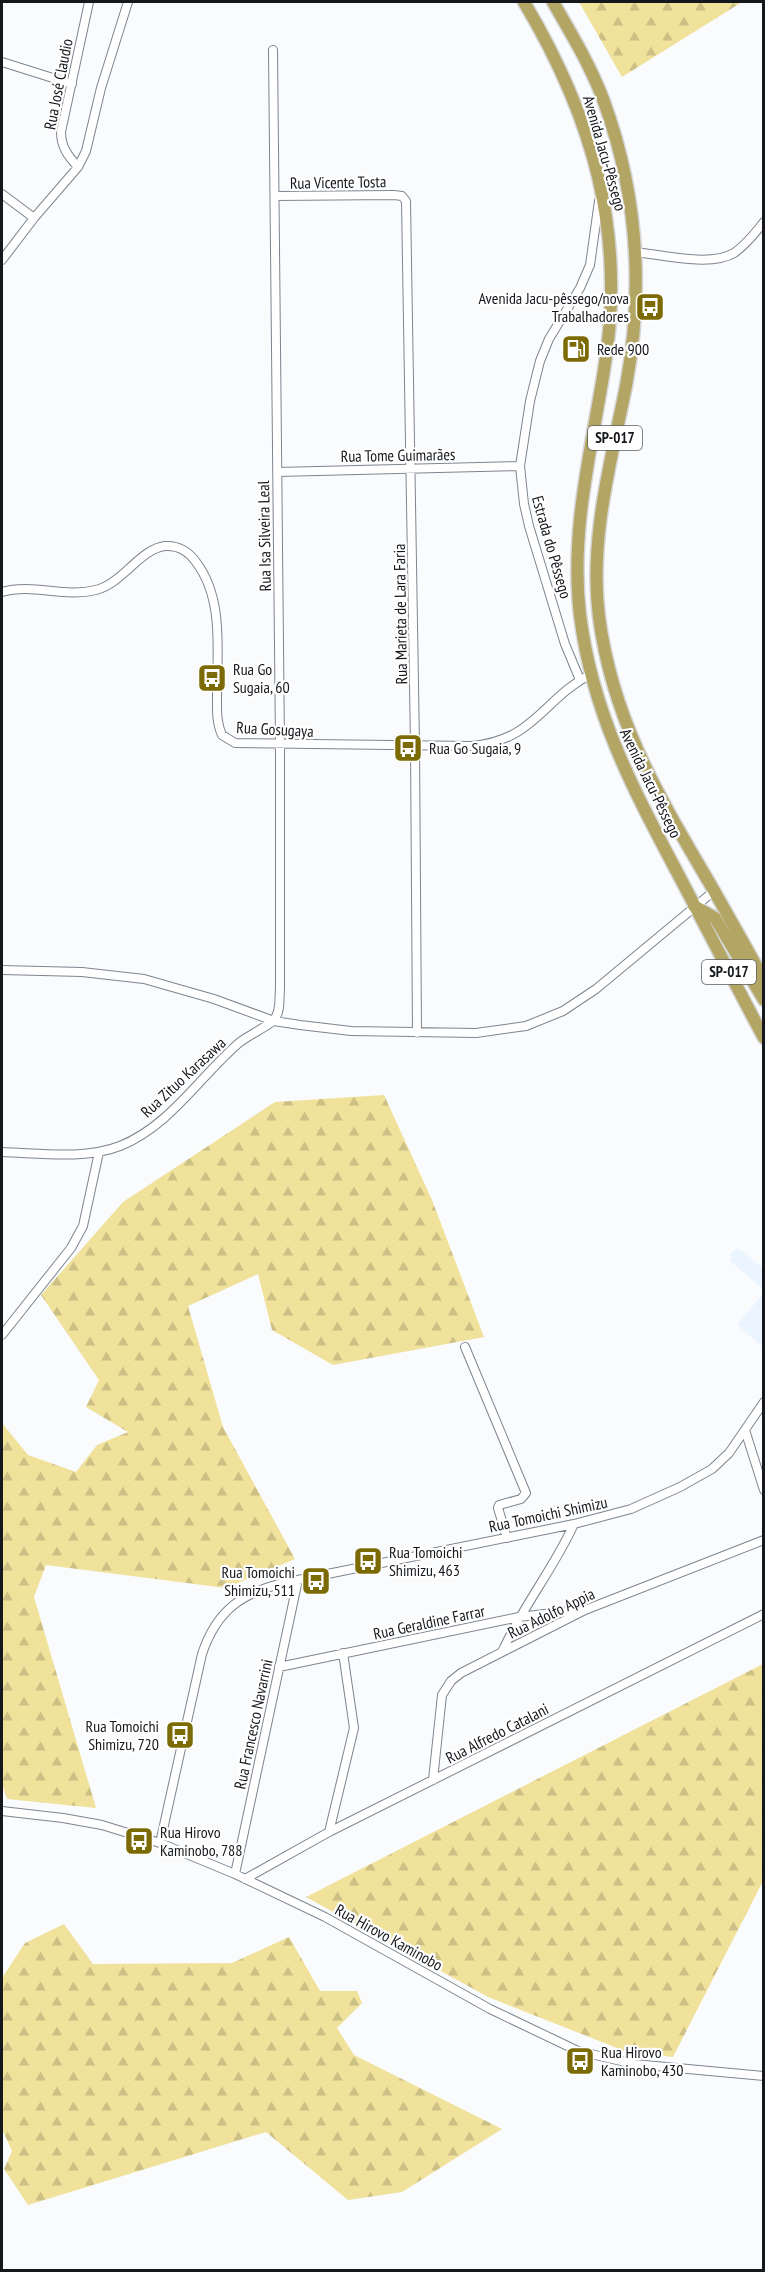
<svg xmlns="http://www.w3.org/2000/svg" width="765" height="2272" font-family="'PT Sans Narrow',sans-serif">
<style>
.built{fill:#ebf5ff}
.forest{fill:url(#forest-firs)}
.lines{fill:none;stroke-linecap:round;stroke-linejoin:round}
.minor-casing{stroke:#7c858f;stroke-width:10}
.trunk-casing{stroke:#d5d5d6;stroke-width:15}
.minor{stroke:#fff;stroke-width:8}
.trunk{stroke:#b3a664;stroke-width:12}
.labels{text-anchor:middle;stroke-width:4.5;stroke-linejoin:round;paint-order:stroke}
.shield{fill:#fff;stroke:#5a5d5f;stroke-width:1.5}
.shield-label{font-size:15px;font-weight:bold;fill:#14171b}
.street-label{font-size:16px;fill:#14171b;stroke:#fff}
.poi-label{font-size:16px;fill:#14171b;stroke:#fff;text-anchor:start}
</style>
<defs>
<pattern id="forest-firs" width="22" height="20" patternUnits="userSpaceOnUse" patternTransform="scale(1.5)"><rect width="22" height="20" fill="#f0e19b"/><path d="M5 1l3.5 6h-7zM16 11l3.5 6h-7z" fill="#cdc085"/></pattern>
</defs>
<rect width="100%" height="100%" fill="#f9fbfd"/>
<path class="built" d="M738 1248 761 1267 763 1265V1289L729 1260 732 1257 729 1255Z
M763 1294V1347L737 1325Z"/>
<path class="forest" d="M579 2H742L622 77Z
M384 1095 432 1200 484 1337 333 1365 272 1330 258 1274 188 1306 223 1427 295 1559 226 1588 46 1565 34 1597 96 1808 7 1799 2 1784V1423L28 1455 76 1472 97 1445 128 1432 86 1407 99 1380 41 1295 123 1202 275 1102Z
M763 1664V1881L673 2057 627 2052 488 1997 306 1897Z
M64 1924 93 1964 232 1963 289 1937 320 1991H357L362 2003 337 2028 354 2055 502 2129 402 2192 348 2200 266 2132 28 2205 4 2169 12 2151 2 2129V1978L25 1943Z"/>
<g class="lines">
<g class="minor-casing">
<path id="minor" d="M89 2 61 132C61 147 68 156 78 167L86 151 101 88 128 2
M2 62 72 84
M2 194 34 218
M275 196 394 195 402 196 406 201 415 745 417 1033
M636 252C662 255 711 267 734 253 746 245 755 233 764 222
M2 260 34 218 78 167
M277 472 520 466
M2 592C33 583 64 598 96 590 123 583 140 549 165 546 178 545 189 552 196 562 224 599 217 650 217 695 217 708 216 722 222 735L235 743 471 746C534 741 543 699 591 674
M580 680 565 644 529 526 524 504 520 466 530 401 540 361 549 339 580 288 590 265 599 201
M2 970 82 972 144 979 214 999 274 1021 300 1025 351 1031 476 1033 526 1026 563 1011 596 989 714 891
M2 1152C39 1153 84 1160 120 1146 170 1126 200 1076 240 1042 248 1036 271 1024 274 1020 281 1012 279 998 280 989V745L273 50
M2 1335 71 1248 83 1226 99 1152
M465 1347 526 1493 521 1499 499 1505 498 1508 507 1538
M745 1430 764 1490
M503 1650C523 1606 554 1568 574 1524
M279 1667 519 1617 578 1610
M433 1780 442 1695 451 1681 461 1673 585 1610 764 1540
M2 1811 63 1818 102 1825 160 1843 235 1874 325 1917 490 2009 578 2051 634 2064 764 2076
M329 1832 354 1728 343 1653
M160 1843 202 1654C217 1609 243 1592 288 1582L574 1524 631 1509 680 1487 712 1469 729 1453 764 1402
M235 1874 298 1580
M245 1879 329 1832 764 1614"/>
</g>
<g class="trunk-casing">
<path id="trunk" d="M524 2C593 118 627 234 604 370 591 452 570 532 580 615 592 712 632 787 677 872 706 927 734 982 764 1038
M553 2C571 33 590 65 603 99 637 191 644 289 626 386 611 461 589 540 599 617 613 723 661 800 713 889 730 919 747 949 764 980
M694 906 715 918 764 1000"/>
</g>
<use href="#minor" class="minor"/>
<use href="#trunk" class="trunk"/>
</g>
<defs>
<g id="bus-square" transform="scale(1.5)"><rect x="-9" y="-9" width="18" height="18" rx="4" fill="#7c6b04" stroke="#fff"/><path d="M-5-6H5V4H4V6H2V4H-2V6H-4V4H-5ZM-3.5-4V0h7V-4ZM-3.5 1.2v1.5H-2V1.2ZM2 1.2v1.5H3.5V1.2Z" fill="#fff"/></g>
<g id="fuel-square" transform="scale(1.5)"><rect x="-9" y="-9" width="18" height="18" rx="4" fill="#7c6b04" stroke="#fff"/><path d="M-5.5-6h7V0h2V4h1.3V-2.5L3-4.5l.8-.8L6-3V5H2.5V1h-1V6h-7ZM-4.2-4.7v3.2H.2V-4.7Z" fill="#fff"/></g>
</defs>
<g fill-rule="evenodd">
<use href="#bus-square" x="650" y="307"/>
<use href="#fuel-square" x="576" y="349"/>
<use href="#bus-square" x="212" y="678"/>
<use href="#bus-square" x="408" y="748"/>
<use href="#bus-square" x="368" y="1561"/>
<use href="#bus-square" x="316" y="1581"/>
<use href="#bus-square" x="180" y="1735"/>
<use href="#bus-square" x="139" y="1841"/>
<use href="#bus-square" x="580" y="2061"/>
</g>
<g class="labels">
<g class="shield">
<rect x="588" y="426" width="54" height="24" rx="4.5"/>
<rect x="702" y="960" width="54" height="24" rx="4.5"/>
</g>
<g class="shield-label">
<text x="615" y="443">SP-017</text>
<text x="729" y="977">SP-017</text>
</g>
<g class="street-label">
<text transform="translate(58 84) rotate(-79)" y="6">Rua José Claudio</text>
<text transform="translate(605 153) rotate(74)" y="6">Avenida Jacu-Pêssego</text>
<text transform="translate(338 182) rotate(-1)" y="6">Rua Vicente Tosta</text>
<text transform="translate(398 455) rotate(-1)" y="6">Rua Tome Guimarães</text>
<text transform="translate(264 536) rotate(-91)" y="6">Rua Isa Silveira Leal</text>
<text transform="translate(552 547) rotate(74)" y="6">Estrada do Pêssego</text>
<text transform="translate(400 614) rotate(-91)" y="6">Rua Marieta de Lara Faria</text>
<text transform="translate(275 729) rotate(3)" y="6">Rua Gosugaya</text>
<text transform="translate(651 783) rotate(64)" y="6">Avenida Jacu-Pêssego</text>
<text transform="translate(183 1077) rotate(-43)" y="6">Rua Zituo Karasawa</text>
<text transform="translate(548 1514) rotate(-12)" y="6">Rua Tomoichi Shimizu</text>
<text transform="translate(551 1613) rotate(-26)" y="6">Rua Adolfo Appia</text>
<text transform="translate(429 1622) rotate(-12)" y="6">Rua Geraldine Farrar</text>
<text transform="translate(253 1724) rotate(-78)" y="6">Rua Francesco Navarrini</text>
<text transform="translate(497 1733) rotate(-27)" y="6">Rua Alfredo Catalani</text>
<text transform="translate(389 1937) rotate(29)" y="6">Rua Hirovo Kaminobo</text>
</g>
<g class="poi-label">
<text x="629" y="304" text-anchor="end">Avenida Jacu-pêssego/nova<tspan x="629" dy="18">Trabalhadores</tspan></text>
<text x="597" y="355">Rede 900</text>
<text x="233" y="675">Rua Go<tspan x="233" dy="18">Sugaia, 60</tspan></text>
<text x="429" y="754">Rua Go Sugaia, 9</text>
<text x="389" y="1558">Rua Tomoichi<tspan x="389" dy="18">Shimizu, 463</tspan></text>
<text x="295" y="1578" text-anchor="end">Rua Tomoichi<tspan x="295" dy="18">Shimizu, 511</tspan></text>
<text x="159" y="1732" text-anchor="end">Rua Tomoichi<tspan x="159" dy="18">Shimizu, 720</tspan></text>
<text x="160" y="1838">Rua Hirovo<tspan x="160" dy="18">Kaminobo, 788</tspan></text>
<text x="601" y="2058">Rua Hirovo<tspan x="601" dy="18">Kaminobo, 430</tspan></text>
</g>
</g>
<rect width="765" height="2272" fill="none" stroke="#14171b" stroke-width="6"/>
</svg>
